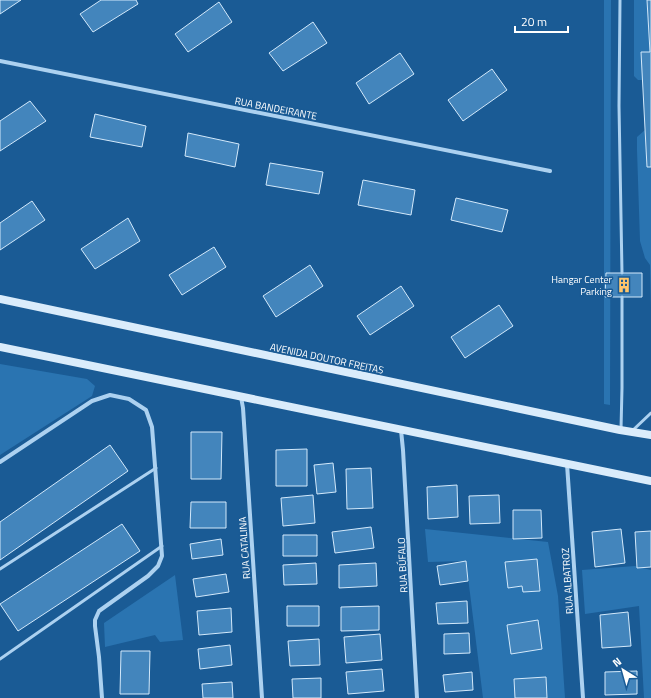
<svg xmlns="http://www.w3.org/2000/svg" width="651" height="698" font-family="'Titillium Web',sans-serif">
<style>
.green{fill:#2a74b1}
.building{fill:#4385bc;stroke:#d3e9fb}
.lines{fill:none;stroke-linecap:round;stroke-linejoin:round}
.lane{stroke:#acd1f0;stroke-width:3}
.street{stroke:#acd1f0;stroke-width:4}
.secondary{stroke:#daecfb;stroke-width:8}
.labels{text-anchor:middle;stroke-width:3;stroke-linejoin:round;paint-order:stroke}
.street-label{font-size:10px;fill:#fff;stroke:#1a5b95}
.poi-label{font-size:10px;fill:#fff;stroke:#1a5b95;text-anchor:end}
</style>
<rect width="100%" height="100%" fill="#1a5b95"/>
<path class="green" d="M604 0H611L610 405 604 404Z
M634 0H647L650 52H642L643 80H638L634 76Z
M645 130 647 167H651V308L650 265 645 258 640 241 637 150V137Z
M0 364 87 379 95 386 92 396 0 455Z
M425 529 548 542 558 596 565 698H483L466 561 428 562Z
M635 566 651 570V698H644L639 606 585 614 582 570Z
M175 575 183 640 160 642 155 635 105 647 104 623Z"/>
<path class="building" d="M0 0H21L0 14Z
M101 0H136L138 4 93 32 80 14Z
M647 0H651V167H647L641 52H650Z
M219 2 232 22 188 52 175 34Z
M313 22 327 43 283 71 269 53Z
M400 53 414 74 369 104 356 83Z
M492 69 507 90 463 121 448 100Z
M30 101 46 121 0 151V121Z
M95 114 146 126 142 147 90 137Z
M188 133 239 144 235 167 185 156Z
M270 163 323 172 319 194 266 185Z
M363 180 415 190 411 215 358 205Z
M456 198 508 210 502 232 451 220Z
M32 201 45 220 0 250V223Z
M128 218 140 241 95 269 81 249Z
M214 247 226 267 182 295 169 275Z
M310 265 323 286 276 317 263 296Z
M606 273H642V297H605Z
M401 286 414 306 370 335 357 316Z
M499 305 513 326 465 358 451 337Z
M191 432H222L221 479H191Z
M110 445 128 471 0 560V522Z
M307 449V486H276V450Z
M333 463 336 492 317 494 314 465Z
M371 468 373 508 347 509 346 469Z
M457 485 458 517 428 519 427 487Z
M313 495 315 523 283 526 281 498Z
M499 495 500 523 470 524 469 496Z
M191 502H226V528H190Z
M513 510H541L542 538 513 539Z
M122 524 140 551 18 631 0 604Z
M371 527 374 548 335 553 332 532Z
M621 529 625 563 595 567 592 532Z
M651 531V567L637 568 635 532Z
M283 535H317V556H283Z
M221 539 223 555 192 559 190 544Z
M537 559 540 591 523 592 522 586 508 588 505 562Z
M466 561 468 581 440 585 437 566Z
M316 563 317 584 284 585 283 565Z
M376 563 377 586 339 588V565Z
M226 574 229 592 196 597 193 579Z
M467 601 468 623 438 624 436 603Z
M287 606H319V626H287Z
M379 606V630L341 631V607Z
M231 608 232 632 199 635 197 611Z
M628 612 631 646 602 648 600 615Z
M538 620 542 649 511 654 507 625Z
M469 633 470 653 444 654V634Z
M380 634 382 660 346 663 344 637Z
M319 639 320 665 290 666 288 641Z
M230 645 232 665 200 669 198 649Z
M121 651H150L149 694H120Z
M382 669 384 691 348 694 346 672Z
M637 671V694L605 695V672Z
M472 672 473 690 445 692 443 675Z
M546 677 547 698H515L514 679Z
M321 678V698H293L292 679Z
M232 682 233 698H203L202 684Z"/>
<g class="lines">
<path class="lane" d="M620 0 619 106 622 273
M621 429 622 388V297
M632 431 651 413
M0 569 156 468
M0 659 162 546"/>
<path class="street" d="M0 61 550 171
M241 397 243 408 262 698
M401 430 403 450 417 698
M0 462 92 401 110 395 129 399 146 410 152 427 162 556 158 566 148 576 99 611 95 620V626L99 657 102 698
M567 464 583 698"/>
<path class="secondary" d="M0 299 620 430 651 435
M0 347 651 481"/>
</g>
<defs>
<g id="building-bare" transform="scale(1.2)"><path d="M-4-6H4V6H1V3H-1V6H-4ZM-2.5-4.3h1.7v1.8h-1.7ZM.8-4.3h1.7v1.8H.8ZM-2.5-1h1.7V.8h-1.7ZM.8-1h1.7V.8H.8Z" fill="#ffc66b" stroke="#1a5b95" stroke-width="2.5" paint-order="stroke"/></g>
</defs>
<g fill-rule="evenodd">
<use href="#building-bare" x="624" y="285"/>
</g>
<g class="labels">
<g class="street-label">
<text transform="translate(276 108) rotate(11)" y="4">RUA BANDEIRANTE</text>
<text transform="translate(327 358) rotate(12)" y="4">AVENIDA DOUTOR FREITAS</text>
<text transform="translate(244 548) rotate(-94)" y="4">RUA CATALINA</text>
<text transform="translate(402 565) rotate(-93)" y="4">RUA BÚFALO</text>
<text transform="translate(567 581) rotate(-94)" y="4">RUA ALBATROZ</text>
</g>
<g class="poi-label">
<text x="612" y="283">Hangar Center<tspan x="612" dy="12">Parking</tspan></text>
</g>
</g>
<g transform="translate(623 670) rotate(323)" stroke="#1a5b95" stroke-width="3" paint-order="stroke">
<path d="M0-3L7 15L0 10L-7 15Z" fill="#ffffff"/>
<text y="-6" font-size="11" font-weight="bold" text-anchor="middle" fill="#ffffff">N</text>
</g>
<path d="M515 26v6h53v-6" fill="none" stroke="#ffffff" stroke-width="2"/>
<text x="521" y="26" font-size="12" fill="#ffffff" stroke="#1a5b95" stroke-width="3" paint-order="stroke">20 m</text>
</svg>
